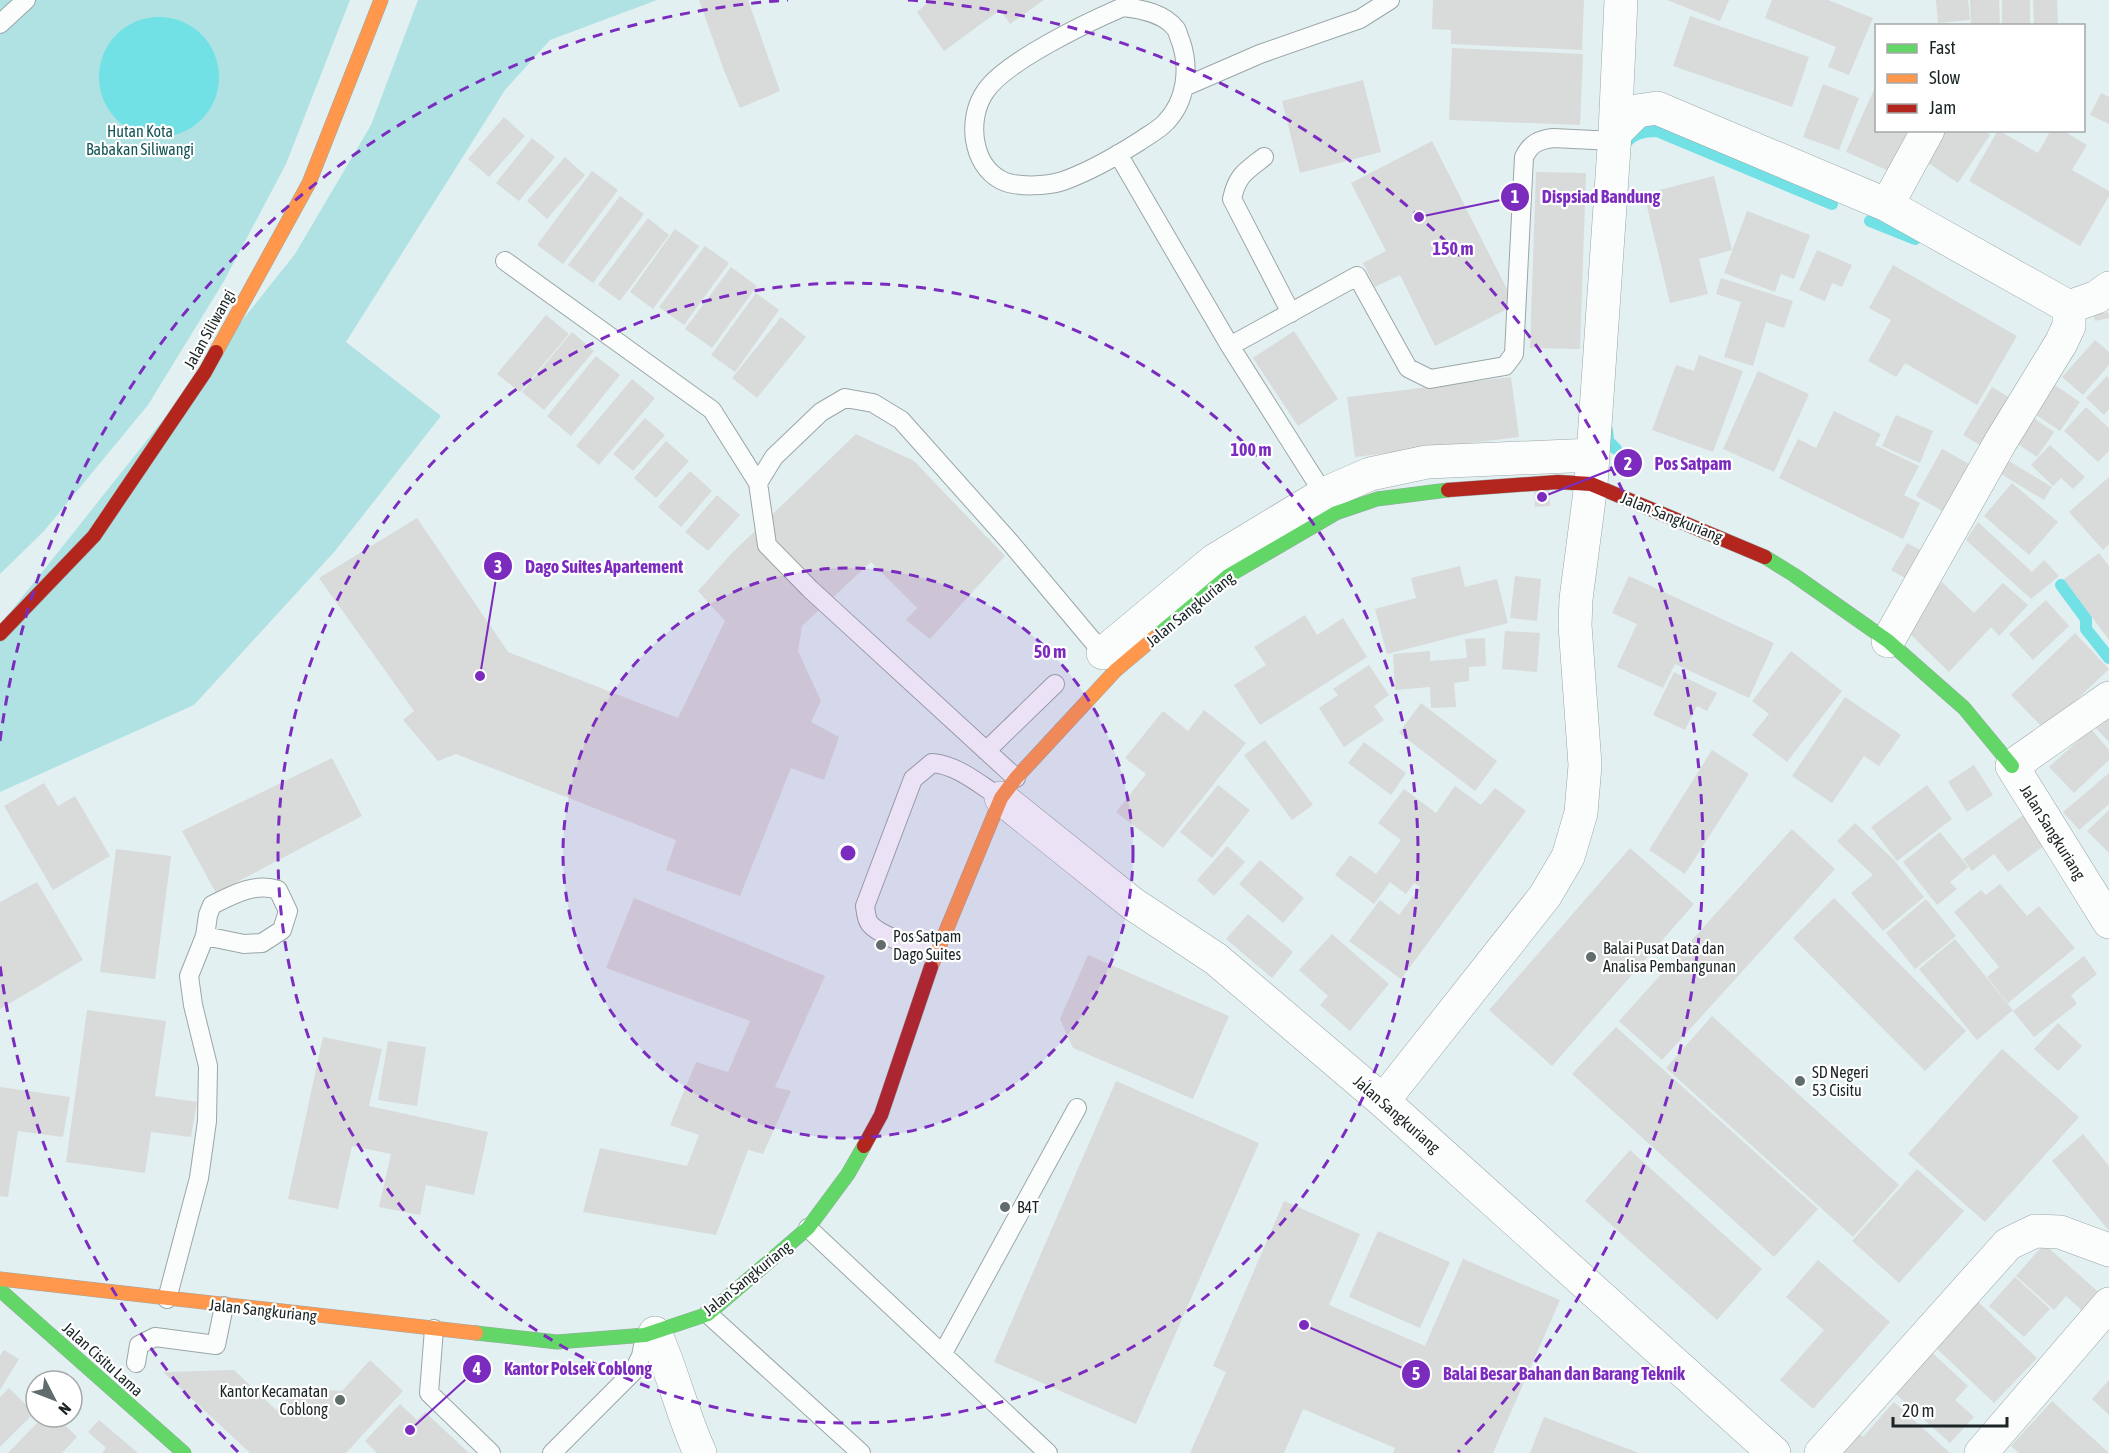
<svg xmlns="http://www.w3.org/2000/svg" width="2109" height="1453" font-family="'Asap Condensed',sans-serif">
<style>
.green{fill:#b0e2e3}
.water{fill:#71e1e5}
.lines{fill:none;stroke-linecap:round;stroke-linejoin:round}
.stream{stroke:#71e1e5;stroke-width:12}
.building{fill:#d9dada}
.lane-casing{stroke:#9ba6a6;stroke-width:20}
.street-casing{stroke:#9ba6a6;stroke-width:34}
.fast-casing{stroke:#9ba6a6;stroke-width:15}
.slow-casing{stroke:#9ba6a6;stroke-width:15}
.jam-casing{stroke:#9ba6a6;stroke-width:15}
.lane{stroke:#fbfdfd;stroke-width:18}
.street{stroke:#fbfdfd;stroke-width:33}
.fast{stroke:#63d668;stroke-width:14}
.slow{stroke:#ff974d;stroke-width:14}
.jam{stroke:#b3261e;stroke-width:14}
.ring{fill:none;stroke:#7b2cbf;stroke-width:3;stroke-dasharray:10 8}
.poi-dot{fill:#616c6d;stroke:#fff;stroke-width:2}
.labels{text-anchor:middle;stroke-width:4.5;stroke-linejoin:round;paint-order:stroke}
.park-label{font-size:16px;fill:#145456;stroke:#fff}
.street-label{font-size:16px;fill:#1b2526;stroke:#fff}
.poi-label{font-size:16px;fill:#1b2526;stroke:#fff;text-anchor:start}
.centre{fill:#7b2cbf;stroke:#fff;stroke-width:3}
.ring-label{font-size:18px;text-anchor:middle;font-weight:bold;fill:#7b2cbf;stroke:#fff;stroke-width:4.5;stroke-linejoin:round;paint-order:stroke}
.leader{fill:none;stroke:#7b2cbf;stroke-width:2}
.callout-dot{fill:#7b2cbf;stroke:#fff;stroke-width:2}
.mark-label{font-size:18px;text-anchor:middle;font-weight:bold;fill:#fff}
.callout-label{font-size:18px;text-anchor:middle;font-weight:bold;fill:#7b2cbf;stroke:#fff;stroke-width:4.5;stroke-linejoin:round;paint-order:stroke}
</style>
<rect width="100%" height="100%" fill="#e2f0f1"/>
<path class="green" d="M0 0H350L286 164 224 281 148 405 44 531 0 574Z
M418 0H657L550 40 505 90 346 342 441 416 335 551 194 705 0 792V625L295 254 371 125Z"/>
<path class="water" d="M99 77a60 60 0 1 1 120 0a60 60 0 1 1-120 0Z"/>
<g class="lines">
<path class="stream" d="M1625 144C1633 133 1644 131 1657 131L1832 204
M1870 221 1915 239
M1607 430 1608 441 1616 449
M2061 585 2086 619V629L2109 658"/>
</g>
<path class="building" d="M699 0H748L780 91 740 108 725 73Z
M931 0H1044L1010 24 1000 10 944 51 917 12Z
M1433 0H1584L1582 50 1451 44V30L1432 29Z
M1667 0H1729L1720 21Z
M1772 0H1828L1873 18 1849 75 1828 67 1836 47 1765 18Z
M1936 0H1968L1970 20 1938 23Z
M1970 0H1999L2000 26H1971Z
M2002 0H2030V26H2002Z
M2033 0H2057L2058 26H2034Z
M1690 16 1809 57 1792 107 1673 66Z
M1452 48 1583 54 1580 125 1449 120Z
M1363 80 1381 152 1300 173 1282 101Z
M1823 84 1859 98 1839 150 1803 137Z
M1876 85V130H1908L1889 171 1846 152Z
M2101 93 2109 97V124L2090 115Z
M504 117 525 136 489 177 468 159Z
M1939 130H1983L1990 135 1958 183 1921 158Z
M1998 130 2038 153 2051 130H2062L2087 145 2072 170 2109 191V196L2080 246 1969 181Z
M532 138 555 157 519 201 496 183Z
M1432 141 1515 305 1435 346 1400 275 1375 287 1363 263 1386 251 1351 183Z
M565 157 585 175 547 219 527 201Z
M592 171 618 190 563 264 537 245Z
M1536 172 1586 173 1580 349 1530 348Z
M1714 176 1732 250 1699 259 1708 294 1670 303 1644 194Z
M620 196 644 214 593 283 568 265Z
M1747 211 1810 235 1794 279 1781 274 1775 292 1724 273Z
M648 218 669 235 620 301 598 285Z
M675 229 699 246 653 309 630 292Z
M705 246 729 263 684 325 659 307Z
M1817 250 1852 265 1842 287 1832 283 1825 301 1799 290Z
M1893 265 2017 336 1977 405 1905 363 1896 377 1868 361 1891 320 1869 308Z
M731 267 757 286 712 348 685 329Z
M1721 278 1793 301 1784 328 1766 322 1753 366 1724 357 1741 302 1716 294Z
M756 293 779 310 735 372 711 355Z
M2108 312 2109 318 2095 321 2093 315Z
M546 315 569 334 520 392 497 374Z
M781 317 806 337 757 398 732 378Z
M1294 331 1338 399 1298 426 1253 358Z
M572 332 594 351 544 410 522 392Z
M2095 340 2109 352V365L2083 395 2062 377Z
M1699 355 1743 371 1713 452 1652 430 1676 365 1694 371Z
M596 356 620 375 571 436 547 416Z
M1758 371 1809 394 1774 472 1723 449Z
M2107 376 2109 379V409L2104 415 2086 398Z
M1511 377 1519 437 1355 457 1347 397Z
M632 379 655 398 599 465 576 446Z
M2049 381 2080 402 2060 431 2029 410Z
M1992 387 2012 399 1990 451 1963 435Z
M2086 407 2109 428V451L2098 462 2064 431Z
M1834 411 1881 434 1875 445 1919 466 1904 495 1920 503 1903 539 1779 478 1798 439 1816 448Z
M1896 415 1933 431 1920 463 1882 446Z
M2029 415 2054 432 2037 457 2012 440Z
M645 418 665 435 633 471 613 454Z
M856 434 914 461 1005 556 930 639 906 620 917 608 871 562 802 626 798 651 821 701 811 722 839 737 824 780 791 768 740 896 666 870 676 840 456 754 438 761 403 720 414 711 319 578 417 518 508 652 678 718 725 621 698 591 731 554Z
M666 441 689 461 656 498 634 478Z
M2050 445 2085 477 2073 489 2061 478 2053 486 2031 465Z
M1942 449 1973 466 1946 513 1916 496Z
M2004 458 2052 487 2044 500 1996 471Z
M690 471 712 491 681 527 658 507Z
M2109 477V544L2103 550 2069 512Z
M2012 483 2058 522 2029 555 1984 516Z
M1549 487 1550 506 1535 507 1534 488Z
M717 495 740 515 708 551 685 532Z
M1978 522 2032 572 2044 560 2059 576 2031 599 1966 540Z
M1907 543 1928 554 1912 582 1891 570Z
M2099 553 2109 566V640L2064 579Z
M1460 566 1465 587 1497 579 1508 623 1387 654 1375 609 1416 598 1411 578Z
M1515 576 1541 579 1537 621 1510 618Z
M1629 576 1774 643 1749 698 1675 664 1663 688 1617 667 1637 624 1612 613Z
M1942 582 1974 613 2003 583 2028 605 1999 636 1991 627 1949 672 1901 625Z
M2046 600 2069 626 2033 660 2009 634Z
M1305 615 1317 635 1343 618 1367 657 1260 725 1234 685 1266 665 1254 647Z
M1505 631 1540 633 1537 672 1502 669Z
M2075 633 2109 669 2045 730 2011 695Z
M1485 638 1486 666 1469 667V681L1454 683 1456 707 1431 708 1430 687 1395 690 1393 654 1430 651V661L1467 658 1465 639Z
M1791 651 1842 691 1787 762 1752 735 1769 714 1752 701Z
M1369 665 1389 695 1374 706 1384 720 1344 747 1319 708 1338 695 1333 689Z
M1674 672 1717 693 1707 711 1697 706 1685 730 1653 715Z
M1845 697 1901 735 1879 766 1864 756 1832 803 1792 776Z
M1421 703 1497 761 1475 791 1399 733Z
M1204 710 1246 743 1163 848 1116 812 1146 774 1125 758 1163 711 1188 731Z
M2109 713V742L2095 727Z
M2091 729 2109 750V760L2074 793 2049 767Z
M1265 740 1313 805 1292 820 1244 755Z
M1364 742 1406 773 1391 795 1348 763Z
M1712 750 1749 774 1685 874 1649 850Z
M332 758 362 816 216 893 182 831Z
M1974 765 1993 795 1967 812 1948 782Z
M2109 773V804L2079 830 2063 812Z
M44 783 58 806 75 796 110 856 53 890 4 806Z
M1218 785 1250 810 1212 858 1180 832Z
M1927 785 1952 819 1897 861 1871 827Z
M1455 786 1481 805 1495 788 1526 811 1401 979 1349 941 1380 900 1399 915 1420 887 1414 883 1406 894 1390 882 1374 904 1335 875 1350 855 1376 874 1401 840 1378 823 1404 789 1436 813Z
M2109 810V853L2087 831Z
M2026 813 2048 843 2008 872 1994 854 1972 871 1963 859Z
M1855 823 1893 859 1924 897 1883 931 1851 893 1873 875 1837 841Z
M1792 829 1835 869 1662 1060 1619 1021Z
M1940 832 1968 867 1950 882 1957 889 1937 905 1903 862Z
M1227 846 1245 862 1214 896 1197 880Z
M1630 848 1694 904 1552 1066 1489 1010Z
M116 849 171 856 155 979 100 972Z
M1260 860 1304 898 1283 923 1239 884Z
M37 882 83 960 0 1009V902Z
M2000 884 2027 916 2039 906 2075 948 2008 1003 1987 977 1999 967 1954 912 1981 890 1986 895Z
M634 898 825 976 775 1087 791 1091 763 1154 748 1150 716 1235 583 1212 600 1148 687 1166 699 1135 670 1125 696 1062 728 1072 750 1021 606 968Z
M1834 898 1966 1031 1925 1071 1793 938Z
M1926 899 1956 936 1915 969 1886 933Z
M1248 914 1293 952 1272 978 1226 939Z
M1332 934 1389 984 1350 1031 1320 1005 1328 996 1299 970Z
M1955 939 2013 1010 1977 1040 1919 969Z
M1088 955 1229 1016 1193 1099 1073 1048 1060 1019Z
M2084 956 2097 974 2071 995 2077 1004 2034 1037 2013 1011Z
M87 1010 166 1021 155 1096 197 1102 191 1137 151 1132 145 1173 66 1162Z
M1712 1016 1899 1185 1853 1237 1666 1068Z
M2058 1023 2082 1046 2058 1071 2034 1049Z
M1616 1027 1818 1209 1774 1257 1572 1074Z
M323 1037 382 1049 369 1106 488 1132 474 1195 426 1185 420 1215 379 1207 391 1154 352 1146 338 1209 288 1199Z
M388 1041 426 1047 417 1106 378 1100Z
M2002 1049 2079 1117 1985 1222 1908 1154Z
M1116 1081 1259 1143 1136 1424 994 1362Z
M0 1087 70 1097 63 1137 18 1131 8 1197 0 1196Z
M2083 1134 2109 1166V1231L2052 1161Z
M1630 1150 1762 1269 1717 1320 1585 1201Z
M1917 1169 1964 1211 1899 1283 1852 1241Z
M1284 1201 1360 1234 1329 1305 1425 1346 1463 1259 1560 1300 1493 1453H1393L1395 1448 1303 1409 1284 1453H1190L1226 1372 1213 1366Z
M1378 1231 1450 1262 1420 1328 1349 1297Z
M2044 1244 2103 1296 2087 1315 2066 1296 2054 1310 2016 1276Z
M1818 1260 1890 1322 1813 1409 1780 1380 1824 1330 1786 1297Z
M2015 1277 2050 1309 2024 1337 1989 1306Z
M1974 1298 2037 1358 1994 1403 1931 1343Z
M1926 1347 1968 1386 1955 1400 1974 1417 1950 1443 1889 1388Z
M4 1350 19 1359 0 1390V1356Z
M370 1360 403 1391 346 1453H250L163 1372 234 1370 276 1410 297 1388 342 1391Z
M2109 1380V1415L2092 1399Z
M9 1388 34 1413 0 1447V1397Z
M2052 1401 2109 1453H2019L2011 1446Z
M1894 1402 1950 1453H1838L1857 1432 1863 1437Z
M400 1404 417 1420 425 1412 469 1453H377L365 1441Z
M43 1417H57L77 1437 62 1453H8Z
M1544 1417 1639 1453H1530Z
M99 1420 138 1453H102L106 1448 88 1432Z"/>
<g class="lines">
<g class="lane-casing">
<path id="lane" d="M1123 7C1141 9 1164 13 1176 29 1178 32 1179 38 1181 42 1190 69 1186 101 1166 122 1159 130 1148 135 1140 141 1115 157 1091 171 1063 181 1048 186 1016 188 1001 180 971 164 967 118 985 92 1004 62 1088 22 1123 7Z
M0 24 26 0
M1184 87 1260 54 1360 19 1390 0
M1118 154 1230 346 1327 499
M1264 157C1246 171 1237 175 1232 199L1291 313
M505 261 712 410 758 483 767 545 810 589 1016 778
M1230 346 1357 276 1408 368 1430 379 1505 366 1514 354 1524 157C1531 143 1539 140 1553 138L1614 141
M758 483 774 457 821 412 845 398 873 403 901 420 1009 541 1107 658
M986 751 1055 684
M935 955C919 948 881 937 870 924 866 919 866 912 865 906L913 779 932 763C958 765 980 785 1001 798
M808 1228 1048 1453
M167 1299 199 1178 207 1121 208 1066 193 1005 189 976 205 936 208 915 212 905C232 895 255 882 278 890L288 911 282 930 262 943 244 944 205 936
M708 1314 861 1453
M434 1329 429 1393 491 1453
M943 1353 1077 1108
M136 1363 139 1345 155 1337 216 1345 224 1306
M552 1453 633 1372 641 1356 645 1335"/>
</g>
<g class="street-casing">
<path id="street" d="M1615 133 1637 111 1657 108 1887 205 2069 307 2097 297 2109 288
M1887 205 1928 130
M1888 641 2001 441 2061 343 2069 326V307
M1103 653 1215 560 1324 494 1370 474 1427 462 1593 455
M2109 698 2012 766 2109 922
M1001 798 1133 904 1216 959 1383 1101 1774 1453
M1383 1101 1545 896 1568 857 1581 813 1585 765 1575 625 1576 599 1591 484 1615 133 1621 0
M655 1333C673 1372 682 1414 700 1453
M1821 1453 2008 1244 2035 1231 2060 1232 2109 1250
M1981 1453 2109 1304"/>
</g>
<g class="fast-casing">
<path id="fast" d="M1765 557 1794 575 1888 641 1964 708 2012 766
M1155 637 1228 576 1336 513 1377 499 1448 490
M0 1290 184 1453
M476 1333 557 1342 645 1335 708 1314 808 1228 848 1174 864 1146"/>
</g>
<g class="slow-casing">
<path id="slow" d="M216 352 309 183 381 0
M931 967 1001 798 1016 778 1116 670 1155 637
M0 1279 476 1333"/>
</g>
<g class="jam-casing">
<path id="jam" d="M1448 490 1558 482 1591 484 1765 557
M0 634 94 536 205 372 216 352
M864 1146 881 1115 931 967"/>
</g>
<use href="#lane" class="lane"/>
<use href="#street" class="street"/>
<use href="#fast" class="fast"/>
<use href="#slow" class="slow"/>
<use href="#jam" class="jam"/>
</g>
<circle cx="848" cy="853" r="285" fill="#7b2cbf" fill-opacity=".12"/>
<g class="ring">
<circle cx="848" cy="853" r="285"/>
<circle cx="848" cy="853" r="570"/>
<path d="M238 1452A855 855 0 0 1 0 965M0 741A855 855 0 0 1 788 0M908 0A855 855 0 0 1 1458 1452"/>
</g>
<g class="poi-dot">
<circle cx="881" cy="945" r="6"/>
<circle cx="1591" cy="957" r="6"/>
<circle cx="1800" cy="1081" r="6"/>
<circle cx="1005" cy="1207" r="6"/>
<circle cx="340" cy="1400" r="6"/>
</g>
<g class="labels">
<g class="park-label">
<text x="140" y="137">Hutan Kota<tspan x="140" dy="18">Babakan Siliwangi</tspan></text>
</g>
<g class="street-label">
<text transform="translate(209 329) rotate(-61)" y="6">Jalan Siliwangi</text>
<text transform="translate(1672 517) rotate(22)" y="6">Jalan Sangkuriang</text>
<text transform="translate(1190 609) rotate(-39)" y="6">Jalan Sangkuriang</text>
<text transform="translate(2053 832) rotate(58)" y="6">Jalan Sangkuriang</text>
<text transform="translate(1397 1114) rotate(41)" y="6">Jalan Sangkuriang</text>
<text transform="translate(747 1278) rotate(-39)" y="6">Jalan Sangkuriang</text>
<text transform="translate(263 1310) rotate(6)" y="6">Jalan Sangkuriang</text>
<text transform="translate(103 1359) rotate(42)" y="6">Jalan Cisitu Lama</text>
</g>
<g class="poi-label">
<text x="893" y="942">Pos Satpam<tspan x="893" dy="18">Dago Suites</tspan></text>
<text x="1603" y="954">Balai Pusat Data dan<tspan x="1603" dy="18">Analisa Pembangunan</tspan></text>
<text x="1812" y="1078">SD Negeri<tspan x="1812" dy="18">53 Cisitu</tspan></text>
<text x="1017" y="1213">B4T</text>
<text x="328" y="1397" text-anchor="end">Kantor Kecamatan<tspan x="328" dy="18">Coblong</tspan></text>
</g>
</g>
<circle cx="848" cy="853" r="9" class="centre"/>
<g class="ring-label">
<text x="1453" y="255">150 m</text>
<text x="1251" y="456">100 m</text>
<text x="1050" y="658">50 m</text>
</g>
<path class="leader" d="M1419 217L1515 197M1542 497L1628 463M480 676L498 566M410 1430L477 1369M1304 1325L1416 1374"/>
<g class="callout-dot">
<circle cx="1419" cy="217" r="6"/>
<circle cx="1542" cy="497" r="6"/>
<circle cx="480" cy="676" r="6"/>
<circle cx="410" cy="1430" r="6"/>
<circle cx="1304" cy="1325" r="6"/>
<circle cx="1515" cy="197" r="15"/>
<circle cx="1628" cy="463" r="15"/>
<circle cx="498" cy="566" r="15"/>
<circle cx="477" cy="1369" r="15"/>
<circle cx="1416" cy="1374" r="15"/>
</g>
<g class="mark-label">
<text x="1515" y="203">1</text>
<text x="1628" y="470">2</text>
<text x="498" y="573">3</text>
<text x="477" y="1375">4</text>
<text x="1416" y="1380">5</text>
</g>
<g class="callout-label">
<text x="1601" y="203">Dispsiad Bandung</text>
<text x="1693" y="470">Pos Satpam</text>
<text x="604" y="573">Dago Suites Apartement</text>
<text x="578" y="1375">Kantor Polsek Coblong</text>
<text x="1564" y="1380">Balai Besar Bahan dan Barang Teknik</text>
</g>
<rect x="1875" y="24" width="210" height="108" fill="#ffffff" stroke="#a4a8a8" stroke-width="1.5"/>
<rect x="1887" y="44" width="30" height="9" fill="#63d668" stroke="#a4a8a8" stroke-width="1.5"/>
<text x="1929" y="54" font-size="18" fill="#1b2526">Fast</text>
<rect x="1887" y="74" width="30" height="9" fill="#ff974d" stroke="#a4a8a8" stroke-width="1.5"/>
<text x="1929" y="84" font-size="18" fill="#1b2526">Slow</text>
<rect x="1887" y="104" width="30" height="9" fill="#b3261e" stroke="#a4a8a8" stroke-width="1.5"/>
<text x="1929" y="114" font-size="18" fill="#1b2526">Jam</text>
<g transform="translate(54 1399) rotate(132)"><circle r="28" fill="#ffffff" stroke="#a4a8a8" stroke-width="1.5"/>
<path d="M0-4.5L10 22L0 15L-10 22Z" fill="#616c6d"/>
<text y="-9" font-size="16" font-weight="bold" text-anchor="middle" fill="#1b2526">N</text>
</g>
<path d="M1893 1417v9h114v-9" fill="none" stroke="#1b2526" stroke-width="3"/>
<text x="1902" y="1417" font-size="18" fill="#1b2526" stroke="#ffffff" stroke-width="4.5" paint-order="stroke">20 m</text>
</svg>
